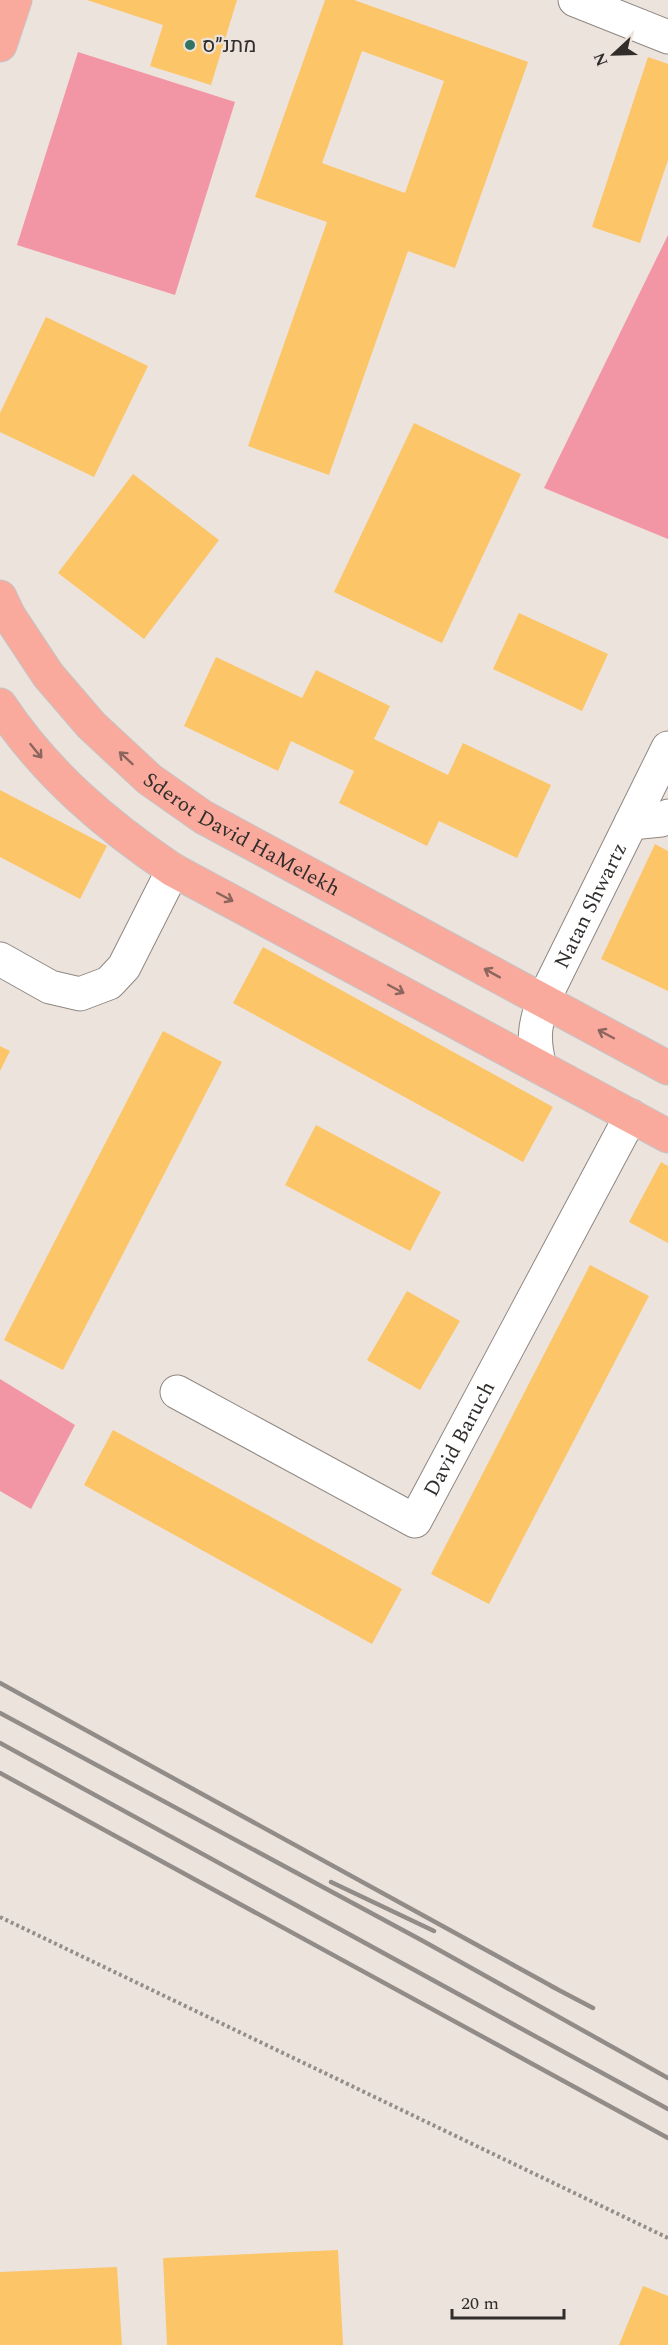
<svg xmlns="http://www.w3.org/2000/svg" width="668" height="2345" font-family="Spectral,Heebo,serif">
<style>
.green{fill:#f296a6}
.building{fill:#fcc567;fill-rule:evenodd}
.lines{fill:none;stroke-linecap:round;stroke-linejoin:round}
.minor-casing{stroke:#8f8782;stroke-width:35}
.major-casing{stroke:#c5c4c4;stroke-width:35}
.path{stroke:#948e8a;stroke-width:4;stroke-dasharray:3 3;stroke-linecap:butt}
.minor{stroke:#fff;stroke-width:33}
.major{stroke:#faaa9c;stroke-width:33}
.rail{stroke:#928c88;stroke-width:4.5}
.oneway{stroke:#8b655e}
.poi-dot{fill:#327362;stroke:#ece3dd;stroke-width:2}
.labels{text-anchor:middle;stroke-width:4.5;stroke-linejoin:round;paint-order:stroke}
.poi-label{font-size:21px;fill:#302d2b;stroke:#ece3dd;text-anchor:start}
.street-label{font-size:21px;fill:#302d2b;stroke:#ece3dd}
</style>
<rect width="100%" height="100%" fill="#ece3dd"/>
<path class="green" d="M78 52 235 102 175 295 17 245Z
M668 235V539L544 488Z
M0 1379 75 1425 31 1509 0 1491Z"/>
<path class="building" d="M87 0H237L211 85 150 66 163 25Z
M325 0H354L528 62 455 268 408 251 329 475 248 446 327 222 255 197ZM362 51 444 81 405 193 322 163Z
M648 57 668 64V160L640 243 592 227Z
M46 317 148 366 94 477 0 432V413Z
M414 423 521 474 442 643 334 592Z
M133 474 219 540 144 639 58 573Z
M519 613 608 654 582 711 493 669Z
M216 657 302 698 316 670 390 706 374 739 448 775 463 743 551 785 517 858 439 821 427 846 339 803 354 771 291 741 278 771 184 726Z
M0 790 107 846 80 899 0 857Z
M655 844 668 851V991L601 959Z
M263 947 553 1107 523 1162 233 1003Z
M163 1031 222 1062 63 1370 4 1340Z
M0 1046 10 1051 0 1071Z
M316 1125 441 1192 410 1251 285 1185Z
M661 1162 668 1166V1243L629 1222Z
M590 1265 649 1296 489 1604 431 1574Z
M407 1291 460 1321 420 1390 367 1360Z
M113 1430 402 1589 372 1644 84 1485Z
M338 2250 343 2345H167L163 2258Z
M117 2267 122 2345H0V2272Z
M643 2286 668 2296V2345H619Z"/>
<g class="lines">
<g class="minor-casing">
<g id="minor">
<path d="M575 0 668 37"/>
<path d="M631 823 661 820 668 816"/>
<path d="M0 959 50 987 80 994 109 983 124 967 173 870"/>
<path id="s1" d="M540 1067C533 1040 534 1027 543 1001L668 748"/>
<path id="s2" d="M177 1392 415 1521 631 1116"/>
</g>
</g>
<g class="major-casing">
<g id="major">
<path d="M0 45 15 0"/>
<path id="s3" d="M0 597 9 616 48 675 91 725 149 779 203 817 668 1068"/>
<path d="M0 705C45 773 106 825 173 870L668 1136"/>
</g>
</g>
<path class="path" d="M0 1917 668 2238"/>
<use href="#minor" class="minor"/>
<use href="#major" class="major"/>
<path class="rail" d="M0 1683 557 1989
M0 1713 423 1941 668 2078
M0 1743 668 2109
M0 1773 668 2138
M331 1882 434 1931
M551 1986 593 2008"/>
</g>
<defs><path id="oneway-shaft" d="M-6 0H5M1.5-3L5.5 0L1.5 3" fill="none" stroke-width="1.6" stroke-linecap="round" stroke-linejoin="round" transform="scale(1.5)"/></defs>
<g class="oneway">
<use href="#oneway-shaft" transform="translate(36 751) rotate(51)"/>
<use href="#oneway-shaft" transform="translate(126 758) rotate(-137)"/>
<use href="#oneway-shaft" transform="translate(225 897) rotate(28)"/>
<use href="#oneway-shaft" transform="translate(492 973) rotate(-151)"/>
<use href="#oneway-shaft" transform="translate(396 989) rotate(28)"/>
<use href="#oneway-shaft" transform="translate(606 1034) rotate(-152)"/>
</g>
<circle class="poi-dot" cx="190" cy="45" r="6"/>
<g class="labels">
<g class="poi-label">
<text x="202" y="52">מתנ״ס</text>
</g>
<g class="street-label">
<text dy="7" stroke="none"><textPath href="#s3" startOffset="345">Sderot David HaMelekh</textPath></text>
<text dy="7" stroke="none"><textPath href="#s1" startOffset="174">Natan Shwartz</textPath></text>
<text dy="7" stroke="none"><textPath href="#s2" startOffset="364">David Baruch</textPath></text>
</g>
</g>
<g transform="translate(614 54) rotate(248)" stroke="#ece3dd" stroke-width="4.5" paint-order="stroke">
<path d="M0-4.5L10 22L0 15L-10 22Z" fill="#302d2b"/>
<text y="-9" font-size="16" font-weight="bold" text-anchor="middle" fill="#302d2b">N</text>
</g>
<path d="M452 2309v9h112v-9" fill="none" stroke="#302d2b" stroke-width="3"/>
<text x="461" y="2309" font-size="18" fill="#302d2b" stroke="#ece3dd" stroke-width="4.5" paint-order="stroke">20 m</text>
</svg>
